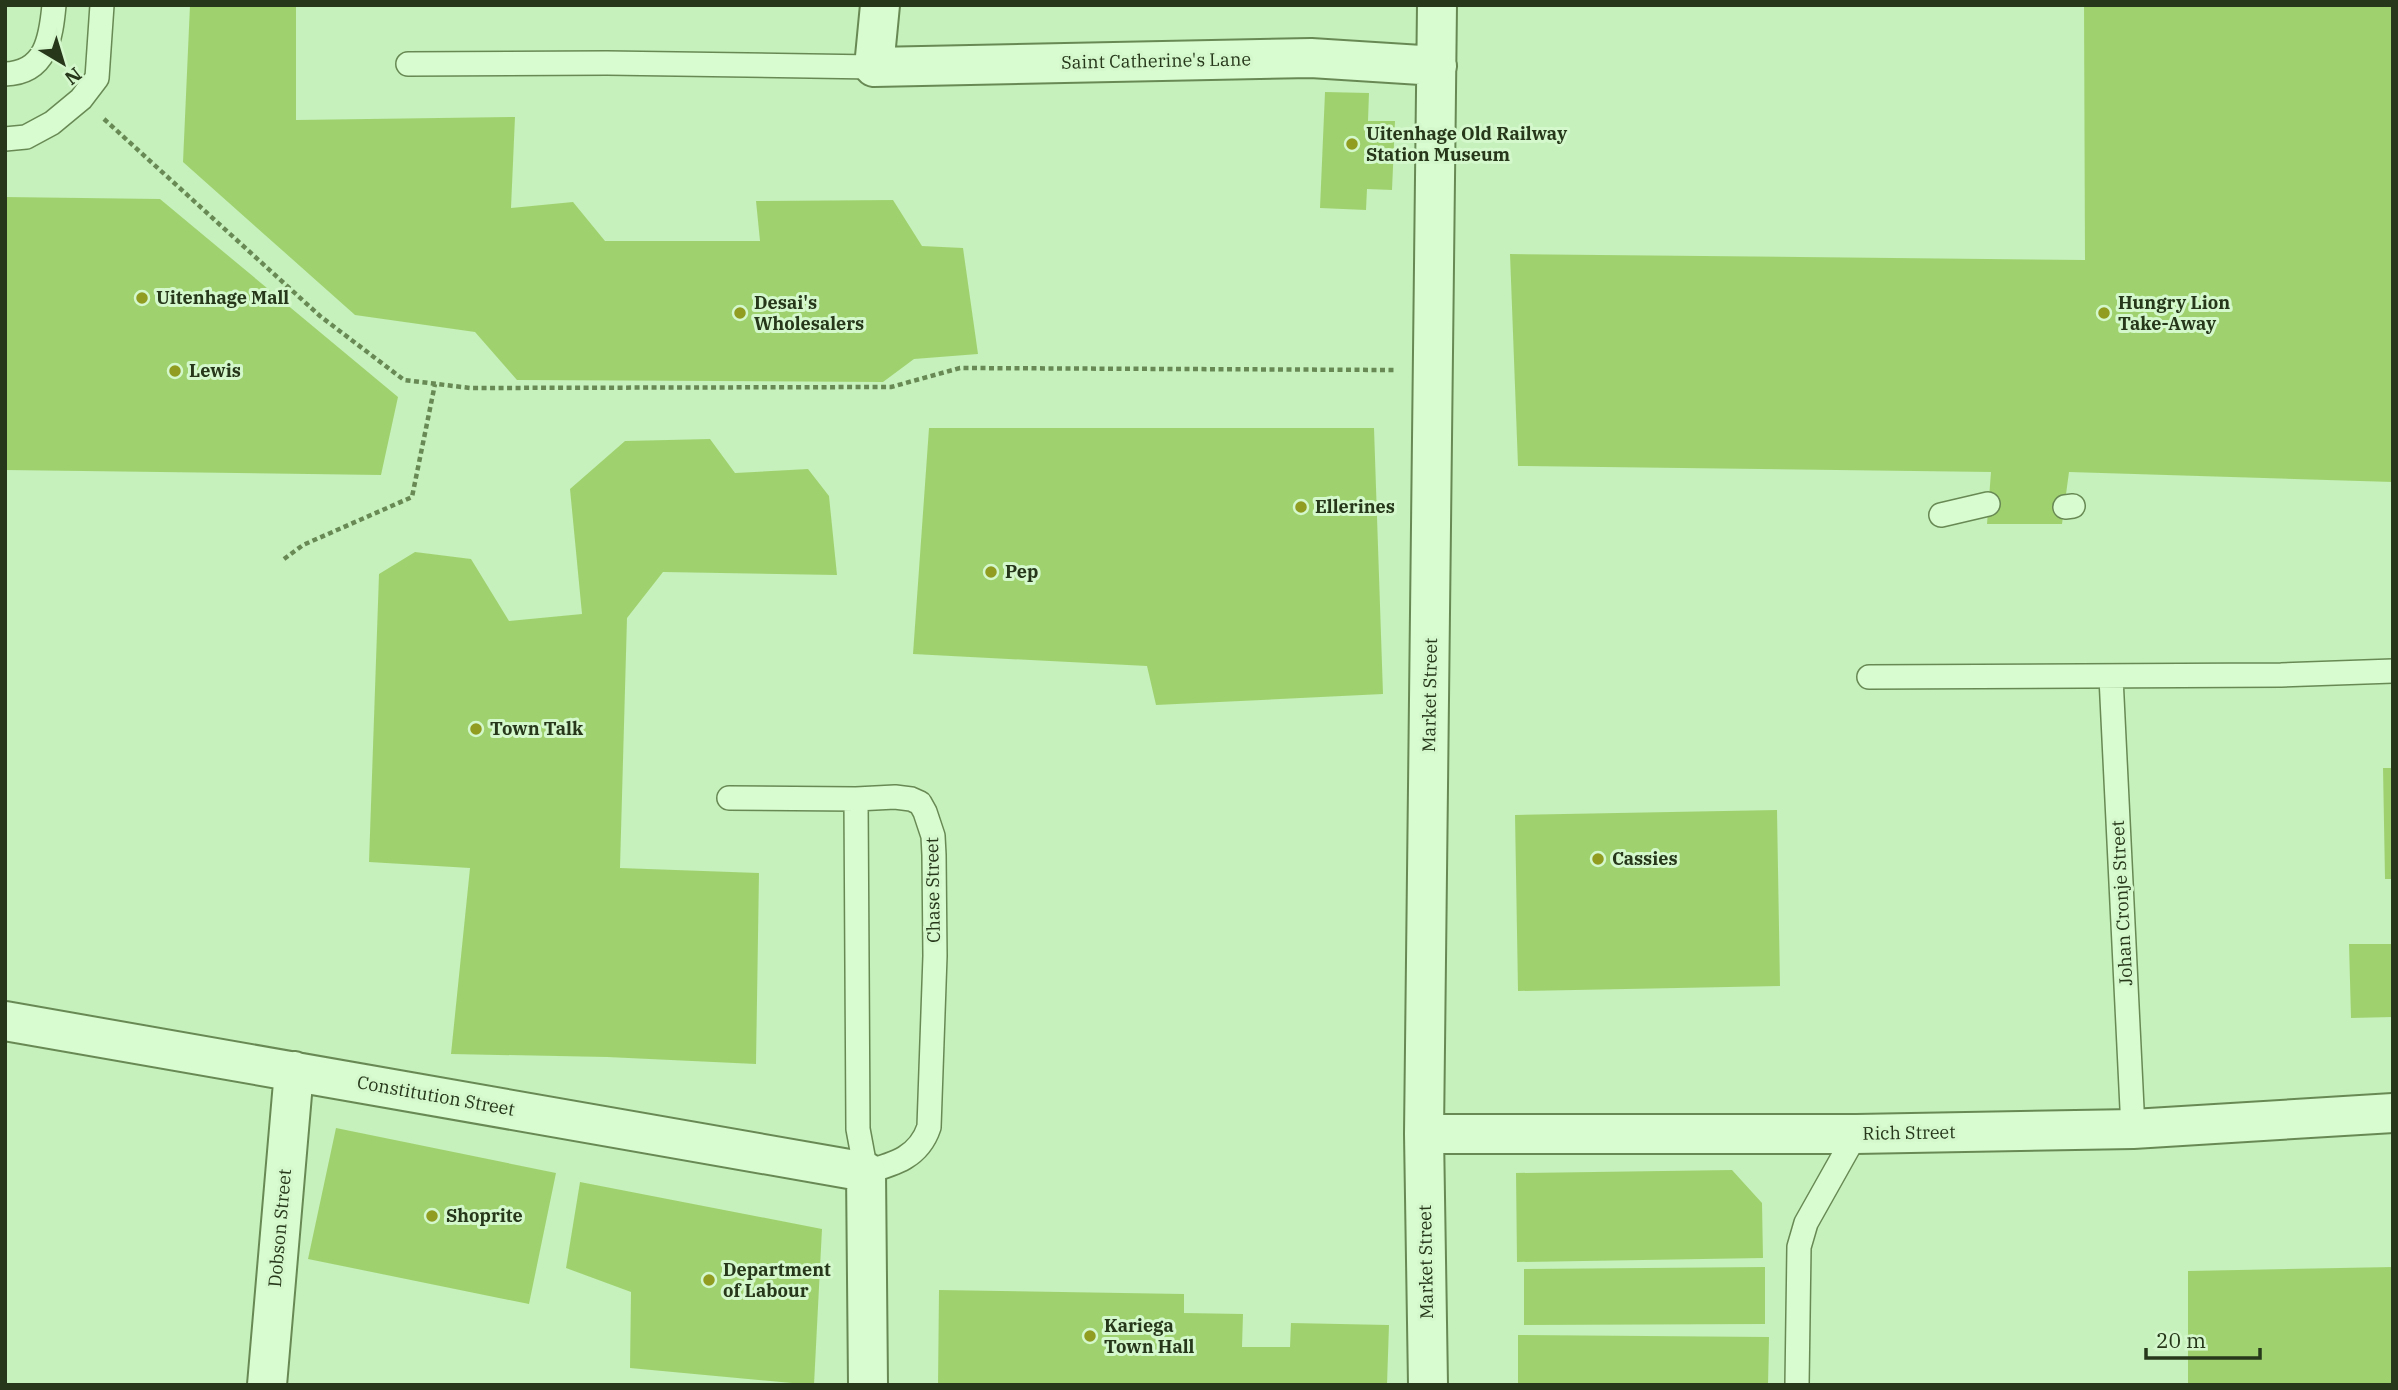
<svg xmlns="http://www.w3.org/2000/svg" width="2398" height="1390" font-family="'IBM Plex Serif',serif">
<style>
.building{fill:#9fd26f}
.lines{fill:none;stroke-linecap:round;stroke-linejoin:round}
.lane-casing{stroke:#688954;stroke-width:26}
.street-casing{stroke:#688954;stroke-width:42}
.path{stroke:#688954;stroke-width:4.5;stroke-dasharray:5 3.5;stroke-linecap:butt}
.lane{stroke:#d8fbcf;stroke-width:23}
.street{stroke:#d8fbcf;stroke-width:38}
.poi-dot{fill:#919d20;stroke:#d4f8cc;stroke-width:2.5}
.labels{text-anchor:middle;stroke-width:6;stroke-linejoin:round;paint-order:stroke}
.street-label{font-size:18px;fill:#26371a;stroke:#d4f8cc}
.poi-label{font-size:18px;font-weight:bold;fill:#26371a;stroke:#d4f8cc;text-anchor:start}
</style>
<rect width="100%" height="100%" fill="#c6f1bc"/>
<path class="building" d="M190 5H296V120L515 117 511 208 573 202 605 241H760L756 201 893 200 922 246 963 248 978 354 914 359 883 382 517 380 475 332 355 315 183 162Z
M2084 5H2393V482L2069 472 2062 524H1987L1991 472 1518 466 1510 254 2085 260Z
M1325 92 1369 93 1368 121H1395L1392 190 1367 189 1366 210 1320 208Z
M5 197 160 199 398 397 381 475 5 470Z
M929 428H1374L1383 694 1156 705 1147 666 913 654Z
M710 439 735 473 808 469 829 496 837 575 663 572 627 618 620 868 759 873 756 1064 607 1057 451 1054 470 868 369 862 379 574 415 552 471 559 509 621 582 614 570 489 625 441Z
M2383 768H2393V879H2385Z
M1777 810 1780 986 1518 991 1515 815Z
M2349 944H2393V1017L2351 1018Z
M336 1128 556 1173 529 1304 308 1259Z
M1732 1170 1762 1203 1763 1258 1517 1262 1516 1173Z
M580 1182 822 1229 814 1385 630 1368 631 1292 566 1268Z
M1765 1267V1324L1524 1325V1269Z
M2393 1267V1385H2188V1271Z
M939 1290 1184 1294V1313L1243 1314 1242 1347H1290L1291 1323 1389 1325 1387 1385H938Z
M1518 1335 1769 1337 1768 1385H1518Z"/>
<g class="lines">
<g class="lane-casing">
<path id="lane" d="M408 64 607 63 874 67
M5 74C46 73 51 38 54 5
M5 139 26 137 52 123 81 99 97 78 102 5
M2065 507 2073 506
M1941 515 1988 504
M1869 677 2281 675 2393 671
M2111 677 2133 1129
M729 798 856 799 895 797 911 799 920 803 925 812 933 836 934 855 935 956 929 1127C919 1157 895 1164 866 1172L858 1129 856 799
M1797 1385 1799 1247 1806 1223 1856 1134"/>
</g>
<g class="street-casing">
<path id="street" d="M880 5 874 67 1311 58 1437 66
M5 1021 866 1172 868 1385
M1424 1134H1856L2133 1129 2393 1113
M267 1385 294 1071
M1428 1385 1424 1134 1437 5"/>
</g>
<path class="path" d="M104 119 320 316 404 380 470 388 891 387 960 368 1394 370
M284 559 303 545 412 497 435 384"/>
<use href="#lane" class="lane"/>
<use href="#street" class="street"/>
</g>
<g class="poi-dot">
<circle cx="1352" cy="144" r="7"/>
<circle cx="142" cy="298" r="7"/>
<circle cx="740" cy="313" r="7"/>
<circle cx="2104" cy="313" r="7"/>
<circle cx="175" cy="371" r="7"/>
<circle cx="1301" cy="507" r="7"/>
<circle cx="991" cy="572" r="7"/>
<circle cx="476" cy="729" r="7"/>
<circle cx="1598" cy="859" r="7"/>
<circle cx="432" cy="1216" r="7"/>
<circle cx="709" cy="1280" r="7"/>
<circle cx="1090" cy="1336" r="7"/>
</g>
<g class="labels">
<g class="street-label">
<text transform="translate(1156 61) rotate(-1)" y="6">Saint Catherine's Lane</text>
<text transform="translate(1430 695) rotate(-89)" y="6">Market Street</text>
<text transform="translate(933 890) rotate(-91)" y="6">Chase Street</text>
<text transform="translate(2122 903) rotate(-93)" y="6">Johan Cronje Street</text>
<text transform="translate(436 1096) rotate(10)" y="6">Constitution Street</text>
<text transform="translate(1909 1133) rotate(-1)" y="6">Rich Street</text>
<text transform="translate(280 1228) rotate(-85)" y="6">Dobson Street</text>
<text transform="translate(1426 1262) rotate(-91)" y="6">Market Street</text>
</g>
<g class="poi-label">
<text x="1366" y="140">Uitenhage Old Railway<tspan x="1366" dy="21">Station Museum</tspan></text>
<text x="156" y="304">Uitenhage Mall</text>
<text x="754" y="309">Desai's<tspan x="754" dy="21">Wholesalers</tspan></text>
<text x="2118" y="309">Hungry Lion<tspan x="2118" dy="21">Take-Away</tspan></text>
<text x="189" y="377">Lewis</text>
<text x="1315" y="513">Ellerines</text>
<text x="1005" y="578">Pep</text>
<text x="490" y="735">Town Talk</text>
<text x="1612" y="865">Cassies</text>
<text x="446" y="1222">Shoprite</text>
<text x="723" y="1276">Department<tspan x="723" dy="21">of Labour</tspan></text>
<text x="1104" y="1332">Kariega<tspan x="1104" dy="21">Town Hall</tspan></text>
</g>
</g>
<rect width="2398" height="1390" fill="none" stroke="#26371a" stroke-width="14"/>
<g transform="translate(63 63) rotate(142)" stroke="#d4f8cc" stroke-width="5" paint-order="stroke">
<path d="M0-5L12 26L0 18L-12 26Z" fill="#26371a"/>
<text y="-10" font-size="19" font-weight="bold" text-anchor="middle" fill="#26371a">N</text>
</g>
<path d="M2146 1348v10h114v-10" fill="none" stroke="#26371a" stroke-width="3.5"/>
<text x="2156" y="1348" font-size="21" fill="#26371a" stroke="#d4f8cc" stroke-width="5" paint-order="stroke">20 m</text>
</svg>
